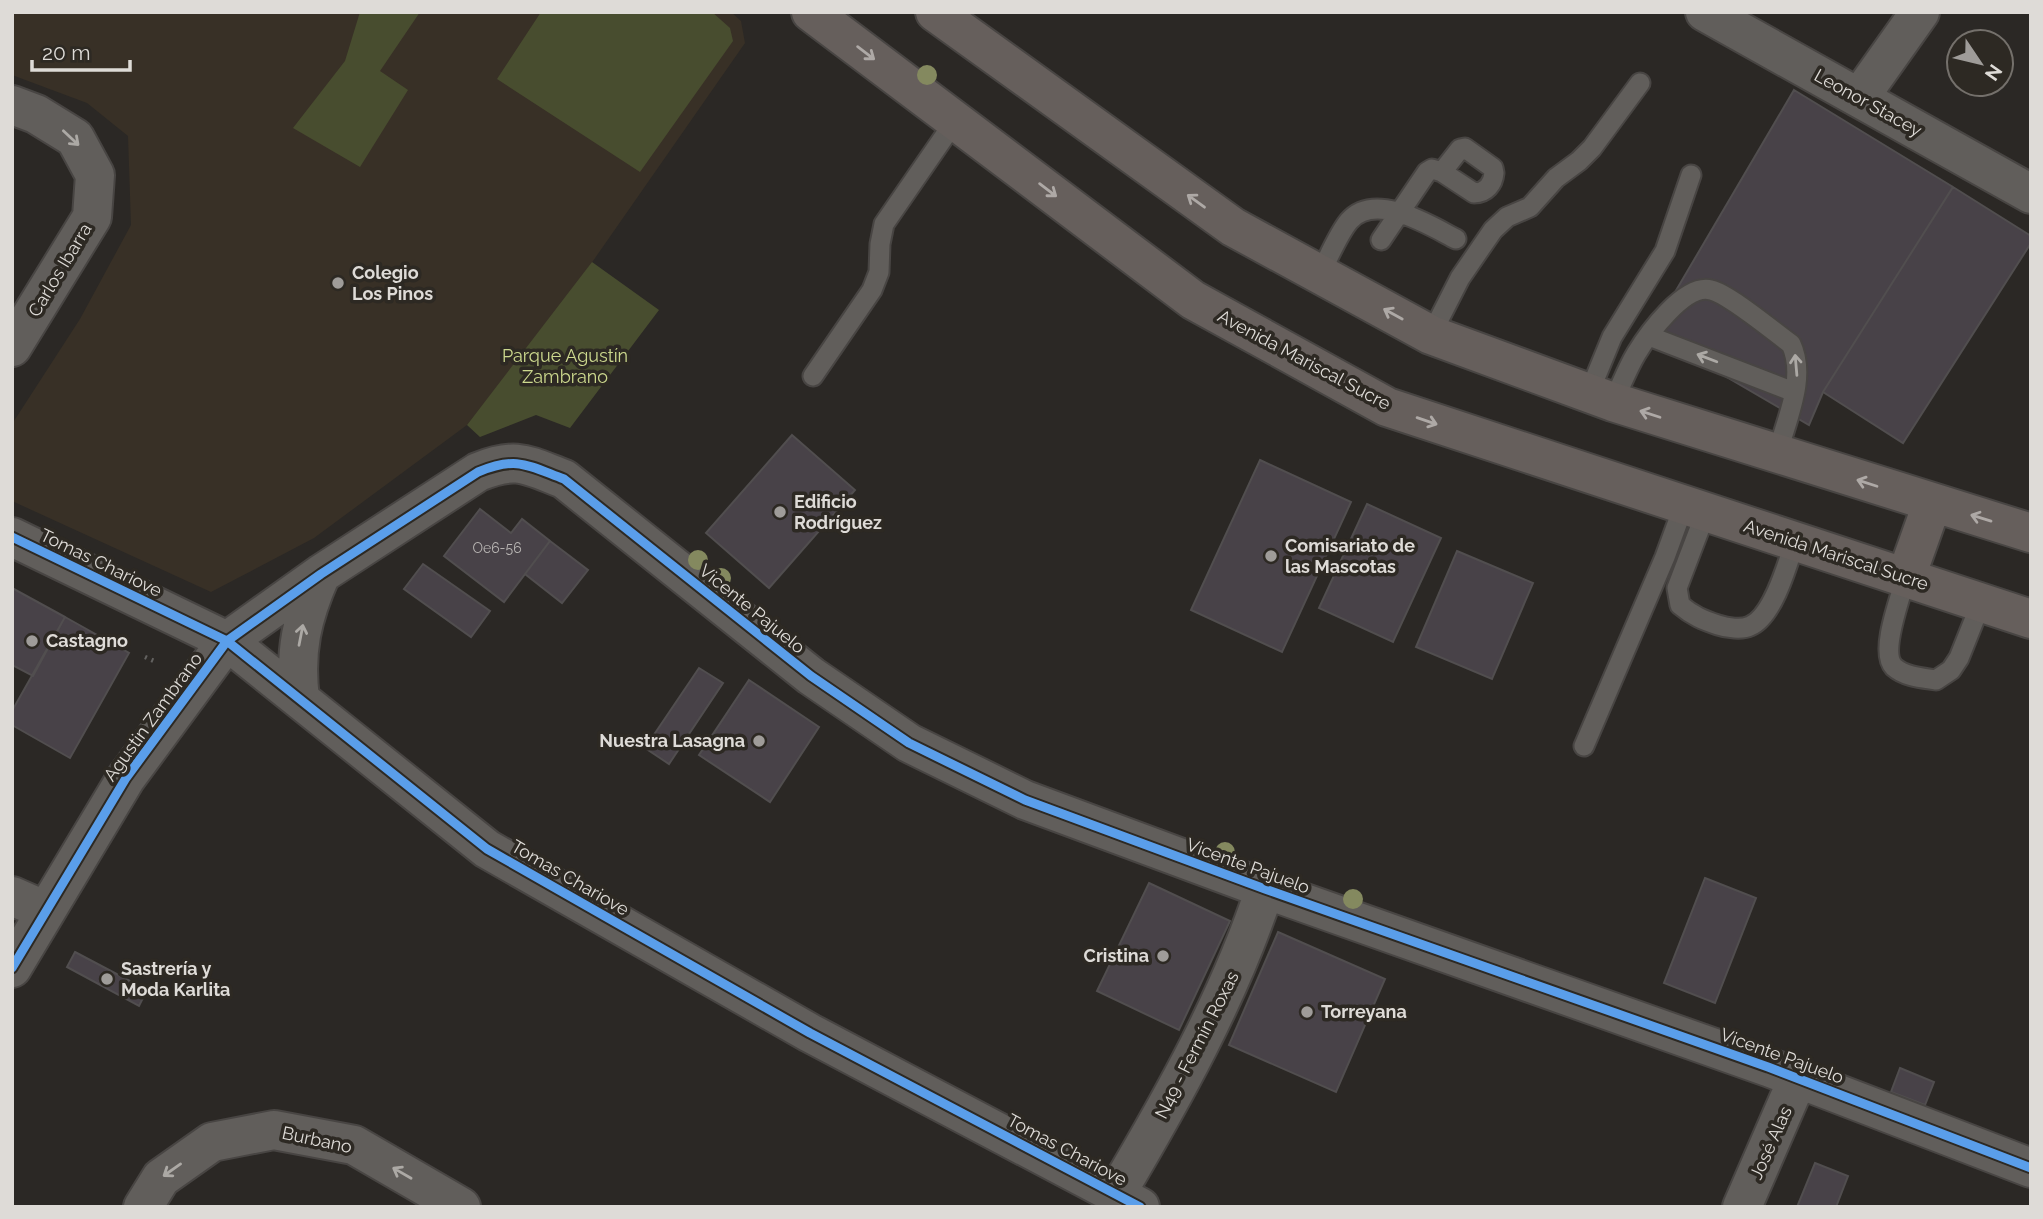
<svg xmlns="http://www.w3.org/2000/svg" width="2043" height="1219" font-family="Raleway,sans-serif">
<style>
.built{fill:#383026}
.green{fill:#484d2f}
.building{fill:#484248;stroke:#514e4f;stroke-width:2}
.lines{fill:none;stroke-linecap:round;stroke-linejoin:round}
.service-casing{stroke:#484543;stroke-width:23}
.minor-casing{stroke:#484543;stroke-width:42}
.primary-casing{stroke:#484543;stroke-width:42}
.path{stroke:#636260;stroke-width:4.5;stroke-dasharray:2 5;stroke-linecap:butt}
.service{stroke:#615e5b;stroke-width:19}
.minor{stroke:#615e5b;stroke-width:38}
.primary{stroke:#665f5c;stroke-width:38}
.cycleway-casing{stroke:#2d2923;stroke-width:13}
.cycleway{stroke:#5a9eea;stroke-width:9}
.tree{fill:#84895f}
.oneway{stroke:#aea9a6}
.oneway2{stroke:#aca9a5}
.poi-dot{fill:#9f9c99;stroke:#2d2923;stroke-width:2.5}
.labels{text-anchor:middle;stroke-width:7;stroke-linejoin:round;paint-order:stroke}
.number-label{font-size:14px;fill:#b8b5b3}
.street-label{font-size:18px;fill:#dedbd7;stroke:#2d2923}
.poi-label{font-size:18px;font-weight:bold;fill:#dedbd7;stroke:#2d2923;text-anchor:start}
.park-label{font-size:18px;fill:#cdd98e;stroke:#2d2923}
</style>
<rect width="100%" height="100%" fill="#2b2825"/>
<path class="built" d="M12 12H731L741 21 745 43 563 304 467 425 314 538 211 592 12 501V424L80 319 131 225 128 136 87 103 12 75Z"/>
<path class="green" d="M360 12H420L380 71 408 90 360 167 293 128 345 61Z
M541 12H712L730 28 733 41 640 172 497 79Z
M592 262 659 310 570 428 536 415 480 437 467 425Z"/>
<path class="building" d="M1794 90 1953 187 1823 392 1809 425 1651 333Z
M1953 187 2031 236V243L1903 443 1823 392Z
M792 435 855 490 769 588 706 533Z
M1260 460 1351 502 1282 652 1191 610Z
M1367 504 1441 538 1393 642 1319 608Z
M480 509 511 533 522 519 550 541 504 602 444 556Z
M550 541 588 570 562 603 525 574Z
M1457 551 1533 583 1492 679 1416 647Z
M423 564 490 611 471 637 404 589Z
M12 588 65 617 33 676 12 665Z
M65 617 129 653 70 758 12 725V711Z
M699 668 723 683 669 764 645 748Z
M749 680 819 727 770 802 699 755Z
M1705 878 1756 898 1715 1003 1664 983Z
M1149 883 1230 921 1179 1030 1097 991Z
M1278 932 1385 979 1336 1092 1229 1045Z
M75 952 147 990 139 1006 67 967Z
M1900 1068 1934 1082 1925 1105 1891 1092Z
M1815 1163 1848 1176 1836 1207H1797Z"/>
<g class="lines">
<g class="service-casing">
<path id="service" d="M1381 240 1427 172 1432 169 1442 172 1474 193C1486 193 1493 184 1494 173L1493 168 1465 148 1460 149 1442 172
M1320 274C1328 259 1338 234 1349 221 1375 191 1429 225 1456 239
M1431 335 1460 278 1493 230 1507 217 1530 207 1556 178 1579 161 1592 148 1640 83
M1649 336 1794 392
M813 376 872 290 879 272 880 244 884 224 955 121
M1589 393 1612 337 1665 251 1691 175
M1613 402C1621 386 1627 369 1636 354 1648 334 1685 283 1711 290 1729 294 1773 331 1791 344 1807 378 1786 420 1777 455
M1706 512 1677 588 1680 605C1693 616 1703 620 1718 625 1727 628 1742 630 1750 626 1773 617 1788 563 1795 541
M1906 577C1901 596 1879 652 1894 667 1905 677 1923 678 1936 680L1951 670 1959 658 1981 603
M1584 746 1665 557 1684 505"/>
</g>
<g class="minor-casing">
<path id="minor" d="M1705 12 2031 194
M1859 98 1920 12
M12 105 36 114 75 138 95 175 92 217 12 347
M12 537 227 641 487 849 810 1033 1140 1207
M300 699C294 651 302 617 321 574
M12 896 46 911
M12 968 126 778 227 641 321 574 478 472C517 456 527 465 564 479L811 676 909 743 1025 800 1265 889 1768 1067 2031 1168
M1116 1194C1174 1096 1229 998 1265 889
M143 1207 161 1178 212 1142 274 1130 354 1145 461 1207
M1742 1207 1798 1078"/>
</g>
<g class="primary-casing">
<path id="primary" d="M811 12 1193 300 1387 407 2031 619
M935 12 1233 227 1431 335 1613 402 2031 533
M1906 577 1932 504"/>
</g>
<path class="path" d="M145 657 154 661"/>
<use href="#service" class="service"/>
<use href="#minor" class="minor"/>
<use href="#primary" class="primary"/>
<g class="cycleway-casing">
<path id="cycleway" d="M12 537 227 641 487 849 810 1033 1140 1207
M12 968 126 778 227 641 321 574 478 472C517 456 527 465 564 479L811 676 909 743 1025 800 1265 889 1768 1067 2031 1168"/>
</g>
<use href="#cycleway" class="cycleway"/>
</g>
<g class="tree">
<circle cx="927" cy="75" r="10"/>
<circle cx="698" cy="560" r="10"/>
<circle cx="721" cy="578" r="10"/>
<circle cx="1225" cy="852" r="10"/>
<circle cx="1353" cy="899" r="10"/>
</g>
<defs><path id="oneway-shaft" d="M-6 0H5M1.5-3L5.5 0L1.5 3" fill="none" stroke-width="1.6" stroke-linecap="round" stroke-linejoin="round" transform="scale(1.75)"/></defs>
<g class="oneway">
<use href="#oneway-shaft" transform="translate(866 53) rotate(37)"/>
<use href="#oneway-shaft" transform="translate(1048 190) rotate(37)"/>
<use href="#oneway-shaft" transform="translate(1196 201) rotate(-144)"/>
<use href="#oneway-shaft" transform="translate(1393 314) rotate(-151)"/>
<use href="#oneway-shaft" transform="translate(1650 414) rotate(-162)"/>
<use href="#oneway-shaft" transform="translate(1427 421) rotate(19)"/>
<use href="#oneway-shaft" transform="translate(1867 483) rotate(-162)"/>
<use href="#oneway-shaft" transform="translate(1981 518) rotate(-163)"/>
</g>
<g class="oneway2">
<use href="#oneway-shaft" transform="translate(71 138) rotate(43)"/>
<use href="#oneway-shaft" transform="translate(1707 358) rotate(-159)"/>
<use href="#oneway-shaft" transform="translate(1796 365) rotate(-95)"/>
<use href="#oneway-shaft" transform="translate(301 635) rotate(-79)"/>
<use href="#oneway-shaft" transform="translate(172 1170) rotate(145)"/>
<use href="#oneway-shaft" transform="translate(402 1173) rotate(-150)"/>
</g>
<g class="poi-dot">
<circle cx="338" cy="283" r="7"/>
<circle cx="780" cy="512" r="7"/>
<circle cx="1271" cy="556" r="7"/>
<circle cx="32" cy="641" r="7"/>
<circle cx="759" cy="741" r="7"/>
<circle cx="1163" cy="956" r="7"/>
<circle cx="107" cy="979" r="7"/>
<circle cx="1307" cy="1012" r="7"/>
</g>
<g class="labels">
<g class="number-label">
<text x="497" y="553">Oe6-56</text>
</g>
<g class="street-label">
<text transform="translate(1868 103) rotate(29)" y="6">Leonor Stacey</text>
<text transform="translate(60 270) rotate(-59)" y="6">Carlos Ibarra</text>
<text transform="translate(1304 360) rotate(28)" y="6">Avenida Mariscal Sucre</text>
<text transform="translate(1836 555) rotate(18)" y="6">Avenida Mariscal Sucre</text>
<text transform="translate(101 563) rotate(26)" y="6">Tomas Chariove</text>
<text transform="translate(752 609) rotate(39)" y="6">Vicente Pajuelo</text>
<text transform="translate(153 717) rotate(-54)" y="6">Agustin Zambrano</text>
<text transform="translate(1248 866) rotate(20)" y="6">Vicente Pajuelo</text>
<text transform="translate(570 878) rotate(30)" y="6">Tomas Chariove</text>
<text transform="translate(1197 1045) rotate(-63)" y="6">N49 - Fermín Roxas</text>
<text transform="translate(1782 1056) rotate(20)" y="6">Vicente Pajuelo</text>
<text transform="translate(317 1140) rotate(12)" y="6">Burbano</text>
<text transform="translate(1771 1143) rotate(-66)" y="6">José Alas</text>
<text transform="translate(1067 1150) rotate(28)" y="6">Tomas Chariove</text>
</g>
<g class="poi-label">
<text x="352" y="279">Colegio<tspan x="352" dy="21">Los Pinos</tspan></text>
<text x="794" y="508">Edificio<tspan x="794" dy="21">Rodríguez</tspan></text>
<text x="1285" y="552">Comisariato de<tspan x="1285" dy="21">las Mascotas</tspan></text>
<text x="46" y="647">Castagno</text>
<text x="745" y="747" text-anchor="end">Nuestra Lasagna</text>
<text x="1149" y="962" text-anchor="end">Cristina</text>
<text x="121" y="975">Sastrería y<tspan x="121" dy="21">Moda Karlita</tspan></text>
<text x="1321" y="1018">Torreyana</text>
</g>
<g class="park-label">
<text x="565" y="362">Parque Agustín<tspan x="565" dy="21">Zambrano</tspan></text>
</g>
</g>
<rect width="2043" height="1219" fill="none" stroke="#dedbd7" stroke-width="28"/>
<g transform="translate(1980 63) rotate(125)"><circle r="33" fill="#2d2923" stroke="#74706b" stroke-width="2"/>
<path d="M0-5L12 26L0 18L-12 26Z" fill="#9f9c99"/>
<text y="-10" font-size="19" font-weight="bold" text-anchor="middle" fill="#dedbd7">N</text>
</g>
<path d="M32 60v10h98v-10" fill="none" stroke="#dedbd7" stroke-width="3.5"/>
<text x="42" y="60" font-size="21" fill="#dedbd7" stroke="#2d2923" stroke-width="5" paint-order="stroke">20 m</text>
</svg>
